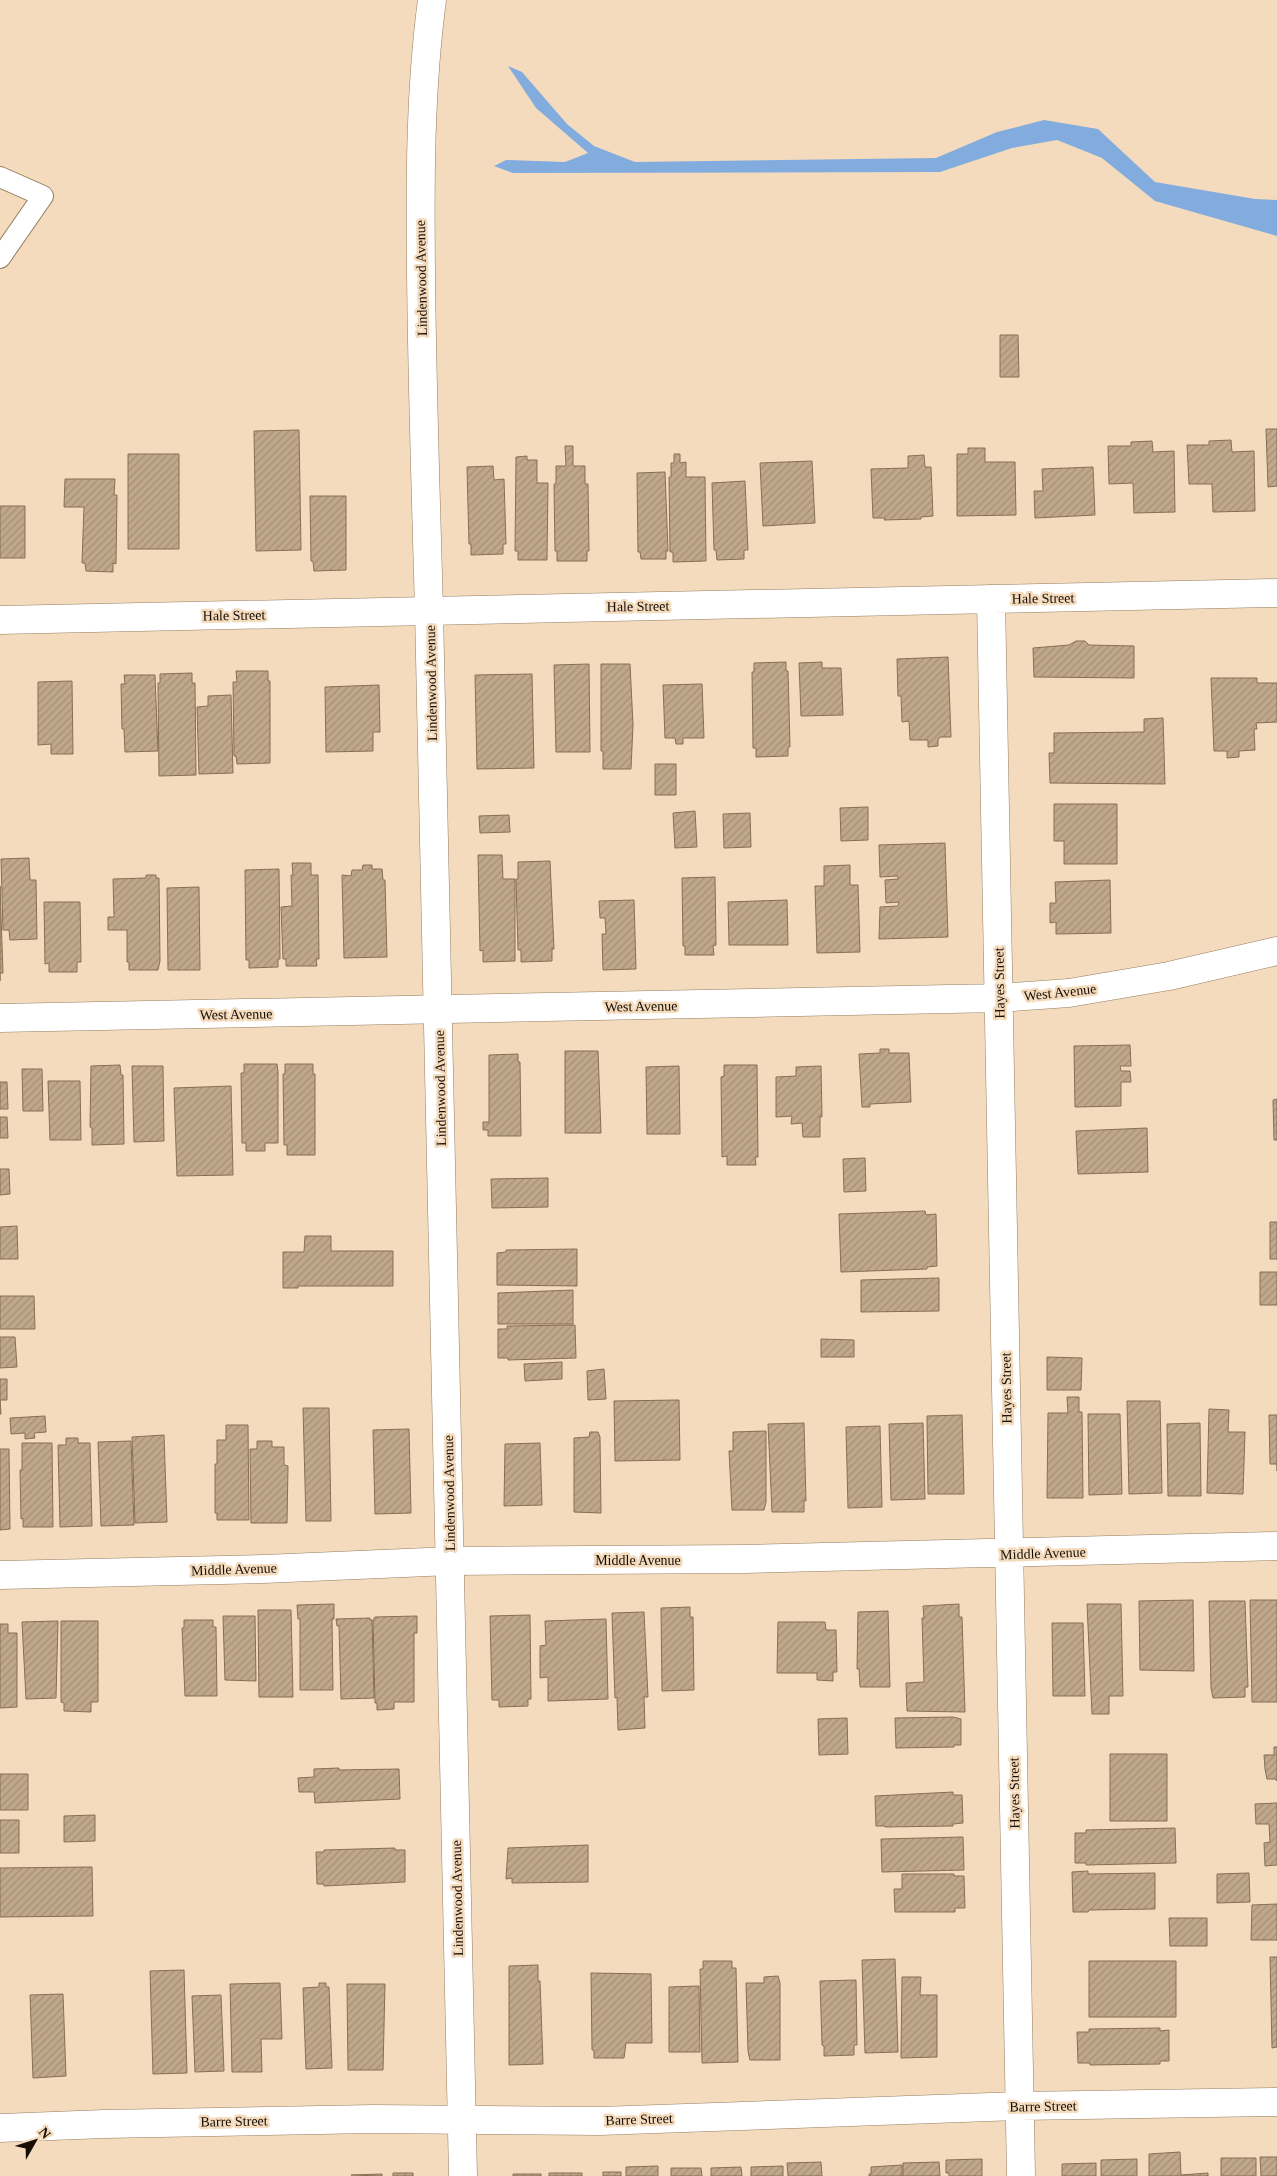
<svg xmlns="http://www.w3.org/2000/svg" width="1277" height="2176" font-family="Georgia,serif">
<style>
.water{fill:#82acde}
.building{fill:url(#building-hatch);stroke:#866f54}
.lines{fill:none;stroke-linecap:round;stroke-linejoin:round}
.service-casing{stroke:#947d61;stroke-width:22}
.minor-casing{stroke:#947d61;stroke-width:29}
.tertiary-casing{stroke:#947d61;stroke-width:29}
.service{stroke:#fff;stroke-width:20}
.minor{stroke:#fff;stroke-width:28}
.tertiary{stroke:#fff;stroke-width:28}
.labels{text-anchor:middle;stroke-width:5;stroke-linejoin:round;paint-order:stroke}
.street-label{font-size:14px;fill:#160e05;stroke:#f5dbbd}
</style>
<defs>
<pattern id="building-hatch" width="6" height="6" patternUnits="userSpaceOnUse" patternTransform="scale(1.25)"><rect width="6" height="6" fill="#c0a88b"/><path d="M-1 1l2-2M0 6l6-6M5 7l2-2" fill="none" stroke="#a48f76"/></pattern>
</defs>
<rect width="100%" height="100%" fill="#f5dbbd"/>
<path class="water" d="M508 66 522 72 567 124 594 146 635 162 936 158 997 132 1044 120 1098 129 1155 182 1255 199 1277 200V236L1155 201 1102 158 1057 140 1012 148 940 172 513 173 494 166 506 160 565 162 588 153 536 108Z"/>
<path class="building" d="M1000 335H1018L1019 377H1000Z
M1266 429H1277V486L1268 487Z
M299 430 301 550 256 551 254 431Z
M1231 440 1232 452 1254 451 1255 511 1213 512 1212 484H1189L1187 445H1209V441Z
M1152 441 1153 452 1174 451 1175 512 1134 513 1133 483 1109 484 1108 446H1131V442Z
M565 446H573V466H585V484H588L589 551H587V561H557V551H555L554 484H556V466H566Z
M968 448H985V462H1015L1016 515 957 516V454H968Z
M128 454H179V549H128Z
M674 454H680V463L686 462V477H705L706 561 673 562V552H670L669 477H671V463H674Z
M924 455 925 467H931L933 516 921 517V519L884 520 885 518H873L871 469 908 468V456Z
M527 456V460H537V483H548L547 560H518V551H515L516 457Z
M812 461 815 523 763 526 760 463Z
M493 466 494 480 504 479 506 544H503V554L471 555V544H469L467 467Z
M1093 467 1095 515 1035 518 1034 491H1043L1042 469Z
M665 472 668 551H666V559H641L640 552H638L637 473Z
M65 479H115L114 495H117L116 564 113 563V572L86 571 85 563H82L84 507H64Z
M745 481 748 550H744V559L717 560 716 550H714L712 483Z
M310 496H346V570L314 571 313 561H311Z
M0 506H25V558H0Z
M1076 641H1085L1089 645 1134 646V678L1034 677 1033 648 1069 645Z
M948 657 951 737H940L938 740V746L928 747V740H910L909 721 902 722 901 696H898L897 659Z
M786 662V671H788L790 747H788V756L756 757V748H753L752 672H754V663Z
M822 662V668H841L843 715 801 716 799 663Z
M589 664 590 752H556L554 665Z
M601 664H630L633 725 631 769H603V751H601Z
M236 671H268V681H270V763L237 764 236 756H234L233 682H237Z
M192 673V683H195L196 775 159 776 158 683H160V674Z
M532 674 534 768 477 769 475 675Z
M124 675H155L158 751 125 752 124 729H122L121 684H125Z
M1211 678H1257V683H1277V722L1256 723 1257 729H1254L1255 750 1239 751V757L1227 758V751H1214Z
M72 681 73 754H51V744L38 745V682Z
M702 684 704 738H683V744H676L675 738H665L663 685Z
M379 685 380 732H373V751L326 752 325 687Z
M231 695 233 773 199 774 197 707 208 706V696Z
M1163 718 1165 784 1050 783 1049 753H1054V733L1144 732V719Z
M655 764H676V795H655Z
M1054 804H1117V864H1064V841H1054Z
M868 807V840L841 841 840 808Z
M695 811 697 847 675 848 673 813Z
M750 813 751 847 724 848 723 814Z
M509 815 510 832 480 833 479 816Z
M945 843 948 937 879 939 880 907 898 906 899 902 886 903 885 880 898 879V876L880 877 879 845Z
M478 855H502L503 879H515V961L483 962V950L480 951Z
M29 858 30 880H36L37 939 10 940 9 930H3L1 859Z
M550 861 554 949H552V961L521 962V950H518L516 879H518V862Z
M292 863H311V875H318L319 959H316L317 966H286V959H283L281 907 292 906 291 875H293Z
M363 865H372V869H382L383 880H385L387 957 344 958 342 875 351 876 352 870H362Z
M850 865V885H858L860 952 817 953 815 886H824V866Z
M279 869 280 959H278V967L249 968V960H246L245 870Z
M146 875H156V878H159L160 961 158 970H129V962H127V930H108V917H114L113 879 146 878Z
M715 877 716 945 713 946 714 955H685V946H683L682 878Z
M1110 880 1111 933 1056 934V922L1050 923V903H1056L1055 882Z
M0 886 3 973H0V981Z
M199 887 200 970H168L167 888Z
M634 900 636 969 603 970 602 934H606L605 918H600L599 901Z
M787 900 788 945H729L728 902Z
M44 902H80L81 962H77V972H49V963L45 964Z
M1130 1045 1131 1066H1120L1121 1071H1130L1131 1082H1121V1106L1075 1107 1074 1046Z
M880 1049H889V1053H909L911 1102 870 1104V1107H862L859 1054 880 1053Z
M565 1051H598L601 1133H565Z
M518 1054V1062H520L521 1136H488V1130H483V1122H489V1055Z
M244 1064H277L278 1072V1143H265V1151H246V1143H242L241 1073H244Z
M285 1064H313V1074H315V1155H287V1145H284L283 1074H285Z
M120 1065 121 1075H123L124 1144 92 1145V1128L90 1127 91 1066Z
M724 1065H757L758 1157H755L756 1165H727V1156L722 1157 721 1077 724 1076Z
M132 1066H163L164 1141 134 1142Z
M679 1066 680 1134H647L646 1067Z
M821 1066 822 1117 820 1116V1137H803L802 1123 791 1124 792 1116 776 1117V1077L796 1076V1067Z
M22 1069H42L43 1111H23Z
M48 1081H80L81 1140H50Z
M0 1082H7L8 1109H0Z
M231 1086 233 1175 177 1176 174 1088Z
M1277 1099V1140H1274L1273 1100Z
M0 1117H7L8 1138H0Z
M1147 1128 1148 1172 1078 1174 1076 1131Z
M865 1158 866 1191 844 1192 843 1159Z
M0 1169H9L10 1194 0 1195Z
M548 1178V1207L492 1208 491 1179Z
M925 1211 926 1215 936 1214 937 1266 927 1267V1269L841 1272 839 1214Z
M1270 1222H1277V1259H1270Z
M17 1226 18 1259H0V1227Z
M305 1236H331V1251H393V1286H298V1288H283V1252H304Z
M577 1249V1286L497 1285V1253L506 1252V1250Z
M1260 1272H1277V1305H1260Z
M939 1278V1311L861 1312V1280Z
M573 1290V1324H498V1293Z
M0 1296H34L35 1329H0Z
M575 1325 576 1358 508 1360V1358H498V1329H507V1326Z
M0 1337H15L17 1367 0 1368Z
M821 1339 854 1340V1357H821Z
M1047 1357 1082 1358 1081 1390H1047Z
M562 1362V1379L525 1381 524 1364Z
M604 1369 606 1399 588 1400 587 1371Z
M0 1379H7V1400H0L1 1414H0Z
M1067 1397H1079V1412H1082L1083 1498H1047L1048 1413H1068Z
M679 1400 680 1460 615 1461 614 1401Z
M1127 1401H1160L1162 1493 1129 1494Z
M303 1408H329L331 1521H306Z
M1209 1409 1229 1410 1228 1432H1245L1243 1494 1207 1493Z
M1088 1414H1120L1122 1494 1089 1495Z
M962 1415 964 1494H928L927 1416Z
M1269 1415H1277V1471V1464H1270Z
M45 1416 46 1432 34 1433 35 1438 25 1439V1433L11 1434 10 1418Z
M804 1423 806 1501 804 1500V1512H772L768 1424Z
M923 1423 925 1499 891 1500 889 1424Z
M1200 1423 1201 1496H1168L1167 1424Z
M226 1425H248L249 1520H217V1513H215V1464H217V1440H226Z
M880 1426 882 1507 848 1508 846 1427Z
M409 1429 411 1513 375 1514 373 1430Z
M766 1431V1502L764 1510H732L729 1451H733V1432Z
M590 1432H598L600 1437 601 1513 574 1512V1438L589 1437Z
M164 1435 167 1522 135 1523 132 1437Z
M66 1438H78V1443H90L92 1526 60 1527 58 1445H66Z
M131 1441 134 1525 101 1526 98 1442Z
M257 1441H272V1447H284V1465L288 1466 287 1523H251L250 1449H257Z
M22 1443H52L53 1527H23V1518L21 1519 20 1470H22Z
M540 1443 542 1505 504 1506 505 1444Z
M0 1449H9L10 1529 0 1530Z
M1193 1600 1194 1671 1140 1670 1139 1601Z
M1250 1600H1277V1702H1252Z
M1209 1601H1245L1248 1687H1245V1697L1213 1698 1211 1688Z
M334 1604V1619H332L333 1690H300V1619H298L297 1605Z
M959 1604V1617H962L965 1712 907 1711 906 1683 924 1682 922 1618H924L923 1606Z
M1087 1604H1121L1123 1696H1109V1714H1092Z
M690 1607V1617H693L694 1690 662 1691 661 1608Z
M258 1610H291L293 1697H259Z
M888 1611 890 1687H860L859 1669H857L858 1612Z
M644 1612 648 1697H644L645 1728 618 1730 617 1697 615 1698 612 1613Z
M530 1615 531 1699H528V1706L499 1707V1700H492L490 1616Z
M223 1616H255L256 1681 225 1680Z
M417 1616V1633H414V1702H394V1709L377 1710V1703H375L373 1620 375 1617Z
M370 1618V1620H372L374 1698 341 1699 339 1626H337L336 1619Z
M606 1619 608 1699 548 1701V1677L540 1678V1646L546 1645 545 1621Z
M184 1620H213V1627H216L217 1696H185L182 1628H184Z
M58 1621 56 1698 26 1699 22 1622Z
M61 1621H98V1702H91V1712L64 1711V1703L61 1702Z
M778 1622H825L826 1630H836L837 1672H833V1681L817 1680V1673H777Z
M1052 1623H1083L1085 1696H1053Z
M0 1624H8V1633H17V1707L0 1708Z
M953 1717 961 1719V1745H954V1747L896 1748 895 1718Z
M847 1718 848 1754 819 1755 818 1719Z
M1274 1747H1277V1781L1275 1779H1267L1265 1769 1264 1755H1274Z
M1110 1754H1167V1821H1110Z
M339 1768V1770L399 1769 400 1799 315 1803 314 1792H299L298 1778 314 1777V1769Z
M0 1774H28V1810H0Z
M953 1792V1795H962L963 1823 953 1824V1826L885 1827V1826H876L875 1796Z
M1277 1803V1865L1265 1866 1264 1843 1270 1842 1269 1824H1256L1255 1804Z
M95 1815V1841L64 1842V1816Z
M0 1820H19V1853H0Z
M1175 1828 1176 1863 1086 1865V1863H1075V1833H1086V1830Z
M963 1837 964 1870 882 1872 881 1839Z
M588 1845V1882L512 1883V1878L506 1879 508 1848Z
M395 1848V1850H405V1882L324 1886V1884H317L316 1852H324V1850Z
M92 1867 93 1916 0 1917V1868Z
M1088 1871V1874L1155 1873V1909L1089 1910 1088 1912H1073L1072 1872Z
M1249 1873 1250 1902 1217 1903V1874Z
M902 1874H954V1876H964L965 1908H955V1912H895L894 1889H902Z
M1277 1904V1940H1251L1252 1905Z
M1169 1918H1207V1946H1170Z
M1270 1957H1277V2047L1272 2048Z
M895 1959 898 2052 865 2053 862 1960Z
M703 1961H732V1968H736L738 2062 702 2063 700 1969H703Z
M1089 1961H1176V2017H1089Z
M538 1965V1981H540L543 2064 509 2065V1966Z
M184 1970 187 2073 153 2074 150 1971Z
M591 1973 651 1974 652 2043H626L624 2058H594V2050H592Z
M778 1976 780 1983V2060H750L748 2051 746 1983H764V1977Z
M902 1977H921L920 1995H937V2057L901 2058Z
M856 1980 857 2045H854V2055L824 2056V2046L822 2045 820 1981Z
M280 1983 282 2039H261L262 2072H232L230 1984Z
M319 1983H326V1987H329L332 2068 306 2069 303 1988 319 1987Z
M347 1984H385L383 2070H348Z
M699 1986 700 2052H669V1987Z
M63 1994 66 2076 33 2078 30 1995Z
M221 1995 224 2071 195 2072 192 1996Z
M1160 2028V2031L1169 2030V2061H1160V2064L1090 2065V2063H1078L1077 2032H1089V2029Z
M1180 2152 1181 2175 1208 2173V2176H1149V2154Z
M1260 2157H1277V2176H1261Z
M1221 2158H1256V2176H1221Z
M982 2159V2176H949V2173H946V2160Z
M1137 2159V2176H1101V2160Z
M821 2162 822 2176H788L787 2163Z
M939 2162 940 2176H903V2163Z
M1096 2163V2176H1062V2164Z
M902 2165V2176H869V2174H871V2167Z
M658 2166V2176H626V2167Z
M783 2166V2176H751V2167Z
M741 2167 742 2176H711V2168Z
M671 2168H701L702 2176H671Z
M603 2172H621V2176H603Z
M393 2173H413V2176H393Z
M549 2173H582V2176H549Z
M382 2174V2176L351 2175Z
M513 2174H541V2176H513Z"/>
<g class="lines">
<g class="service-casing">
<path id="service" d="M0 177 43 196 0 258"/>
</g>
<g class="minor-casing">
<path id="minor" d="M991 599 1021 2176
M0 620 1277 593
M0 1018 999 998 1069 993 1169 976 1277 951
M0 1575 264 1569 451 1561 745 1559 1277 1546
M0 2128 104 2124 373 2119 600 2121 1020 2106 1277 2102"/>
</g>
<g class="tertiary-casing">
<path id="tertiary" d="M432 0C420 90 420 180 421 271 422 385 426 498 429 611L463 2176"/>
</g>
<use href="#service" class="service"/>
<use href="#minor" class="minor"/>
<use href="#tertiary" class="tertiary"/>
</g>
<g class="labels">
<g class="street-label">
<text transform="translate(421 278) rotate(-91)" y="5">Lindenwood Avenue</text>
<text transform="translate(1043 598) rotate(-1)" y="5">Hale Street</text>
<text transform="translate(638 606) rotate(-1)" y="5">Hale Street</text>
<text transform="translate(234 615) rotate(-1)" y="5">Hale Street</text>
<text transform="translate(431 683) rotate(-91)" y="5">Lindenwood Avenue</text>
<text transform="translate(999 983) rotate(-91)" y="5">Hayes Street</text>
<text transform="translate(1060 992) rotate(-6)" y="5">West Avenue</text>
<text transform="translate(641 1006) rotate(-1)" y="5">West Avenue</text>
<text transform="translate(236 1014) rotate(-1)" y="5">West Avenue</text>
<text transform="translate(440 1088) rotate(-91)" y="5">Lindenwood Avenue</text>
<text transform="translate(1006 1388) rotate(-91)" y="5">Hayes Street</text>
<text transform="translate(449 1493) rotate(-91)" y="5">Lindenwood Avenue</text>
<text transform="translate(1043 1553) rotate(-2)" y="5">Middle Avenue</text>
<text x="638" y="1565">Middle Avenue</text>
<text transform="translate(234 1569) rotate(-2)" y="5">Middle Avenue</text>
<text transform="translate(1014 1793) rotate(-91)" y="5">Hayes Street</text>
<text transform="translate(457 1898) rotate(-91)" y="5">Lindenwood Avenue</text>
<text transform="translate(1043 2106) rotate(-1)" y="5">Barre Street</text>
<text transform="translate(639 2119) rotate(-2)" y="5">Barre Street</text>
<text transform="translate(234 2121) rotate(-1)" y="5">Barre Street</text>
</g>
</g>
<g transform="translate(35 2141) rotate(51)" stroke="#f5dbbd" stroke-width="4" paint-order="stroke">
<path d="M0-4L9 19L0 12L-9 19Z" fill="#160e05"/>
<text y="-8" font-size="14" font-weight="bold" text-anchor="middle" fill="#160e05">N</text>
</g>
</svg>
